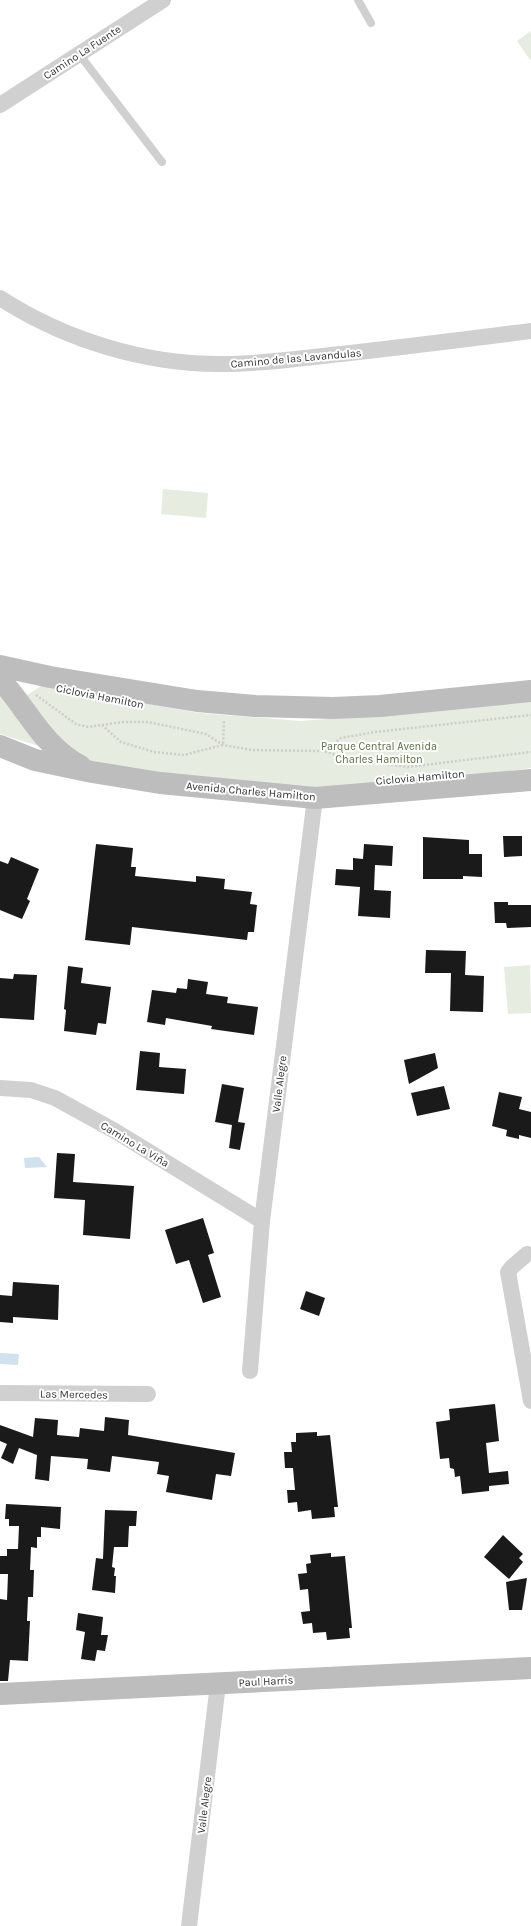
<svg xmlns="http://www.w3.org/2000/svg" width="531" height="1926" font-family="Karla,sans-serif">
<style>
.green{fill:#e6ecdf}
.water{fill:#cfe2ee}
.building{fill:#1a1a1a}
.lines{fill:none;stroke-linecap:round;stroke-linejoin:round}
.path{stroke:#cdcdcd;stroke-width:2.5;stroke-dasharray:2 2;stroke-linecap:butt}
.lane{stroke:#d0d0d0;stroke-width:8}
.street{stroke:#d0d0d0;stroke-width:16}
.secondary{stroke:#bdbdbd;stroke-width:22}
.labels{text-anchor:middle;stroke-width:4;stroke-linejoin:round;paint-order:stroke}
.street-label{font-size:11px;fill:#333;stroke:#fff}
.park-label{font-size:11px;fill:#56703f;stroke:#fff}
</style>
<rect width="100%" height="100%" fill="#fff"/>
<path class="green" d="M531 31V59L530 60 517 41Z
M163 489 208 493 206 518 161 514Z
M43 685 199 713 301 721 430 711 531 701V768L380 790 319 789 161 773 84 760 0 734V691L12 704Z
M530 965 531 1013 508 1014 504 967Z"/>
<path class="water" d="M39 1157 47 1167 25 1168 24 1158Z
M0 1353 19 1354 18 1365 0 1364Z"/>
<path class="building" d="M503 836H522V856L504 857Z
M423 837 469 840V854H482V877L463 876V879H423Z
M96 844 133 848 131 867H136L135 876 196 882V876L225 879 224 889 252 892 250 904 257 905 254 932H248L247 940 132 927 130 945 85 940Z
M364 844 393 846 392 866 375 865 374 890 391 891 390 918 358 916 360 887 335 885 336 869 353 870V858L363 859Z
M11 857 39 869 27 899 30 901 22 919 0 910V861L8 864Z
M494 902H508V905H531V927L507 928 506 923H495Z
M426 950 466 951 465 975 484 976 483 1012 450 1011 451 973H425Z
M68 966 83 968 81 983 111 987 106 1024 98 1023 96 1035 64 1031 66 1010 64 1009Z
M14 974 37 975 34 1020 0 1018V978L13 979Z
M188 979 208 982 206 994 228 997 227 1003 258 1007 254 1035 211 1029 212 1026 166 1018 165 1025 147 1022 152 990 176 993 177 988 187 989Z
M140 1051 160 1053 159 1067 186 1069 184 1094 136 1090Z
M435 1053 438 1068 409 1084 404 1060Z
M222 1084 244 1088 238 1122 245 1123 240 1150 229 1148 232 1125 215 1122Z
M444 1086 450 1109 417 1116 411 1093Z
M499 1092 522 1097 519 1109 531 1112V1138L519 1135V1139L506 1136 507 1130 492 1126Z
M57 1153 75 1154 73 1182 134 1186 130 1239 83 1235 85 1200 54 1198Z
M203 1218 214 1253 208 1255 221 1297 203 1303 189 1260 176 1264 165 1230Z
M13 1282 59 1285 58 1320 13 1317V1323L0 1322V1295L12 1296Z
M306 1291 325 1298 319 1316 300 1309Z
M495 1404 499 1441 486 1443 489 1473 508 1471 509 1484 489 1486V1491L462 1494 460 1476 455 1477 454 1469 450 1468 449 1458 440 1459 436 1422 450 1420 449 1409Z
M105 1417 129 1420 128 1435 235 1453 231 1476 216 1474 212 1500 166 1492 169 1476 157 1474 159 1462 112 1456 110 1472 87 1469 88 1459 51 1456 49 1481 35 1479 37 1455 19 1448 13 1464 1 1458 7 1444 0 1441V1425L33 1437 35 1418 58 1420 57 1435 79 1437 80 1428 104 1431Z
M317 1432V1436L330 1435 338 1507H334L335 1517 312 1519 311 1510 298 1512 297 1502 288 1503 287 1490H295L293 1468H285L284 1452H292L291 1442H296V1433Z
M6 1504 61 1507 60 1529 41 1527V1537H37V1548L31 1547 30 1570H34L33 1597H28L27 1621H30L28 1661 10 1660 8 1681H0V1599L7 1600 8 1574H0V1556H7V1549H18L19 1526H9V1519H5Z
M105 1510 137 1511 136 1526H129L128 1547H114L112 1567 115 1568 114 1576H116L115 1593 92 1590 96 1558 103 1559Z
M503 1535 523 1554 519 1558 523 1562 509 1579 484 1557Z
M331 1553V1557L345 1556 352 1628H349L350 1638 327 1640 326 1632 313 1633 312 1623 303 1624 301 1612 310 1611 308 1589 300 1590 298 1574 307 1573 306 1564 311 1563 310 1555Z
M527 1578 522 1610H509L506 1582Z
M78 1613 103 1617 101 1635H108L105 1651 97 1650 95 1661 81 1659 85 1632 76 1630Z"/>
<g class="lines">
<path class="path" d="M36 695 76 724 88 727 123 722H148L206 734 223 745 252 750 323 751 349 759 408 767 531 752
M102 725 121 742 154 752 184 755 223 745 224 720
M324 751 341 738 375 732 531 715"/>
<path class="lane" d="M358 0 371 23
M79 54 162 162"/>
<path class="street" d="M0 105 163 0
M0 298C65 340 146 365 224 364 263 364 302 358 341 354 405 347 468 339 531 331
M0 1088 31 1090 55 1098 115 1131 262 1221
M527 1254 512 1267 508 1272 531 1401
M250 1371 262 1221 315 798
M0 1393 148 1394
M189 1926 218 1684"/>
<path class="secondary" d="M0 666 50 677 197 701 255 706 333 708 380 706 531 691
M0 679C28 710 42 745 80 766
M0 746 35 760 92 772 160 783 315 798 531 780
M0 1694 531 1668"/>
</g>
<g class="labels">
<g class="street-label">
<text transform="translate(82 52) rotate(-33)" y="4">Camino La Fuente</text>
<text transform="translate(296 358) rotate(-5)" y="4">Camino de las Lavandulas</text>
<text transform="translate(100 696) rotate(11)" y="4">Ciclovia Hamilton</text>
<text transform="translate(420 777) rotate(-5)" y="4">Ciclovia Hamilton</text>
<text transform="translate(251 791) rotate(5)" y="4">Avenida Charles Hamilton</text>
<text transform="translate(279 1084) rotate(-83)" y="4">Valle Alegre</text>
<text transform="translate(135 1144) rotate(31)" y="4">Camino La Viña</text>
<text transform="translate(74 1394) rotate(1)" y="4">Las Mercedes</text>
<text transform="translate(266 1681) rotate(-3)" y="4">Paul Harris</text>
<text transform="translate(204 1805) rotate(-83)" y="4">Valle Alegre</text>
</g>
<g class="park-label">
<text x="379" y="750">Parque Central Avenida<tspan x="379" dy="13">Charles Hamilton</tspan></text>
</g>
</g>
</svg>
